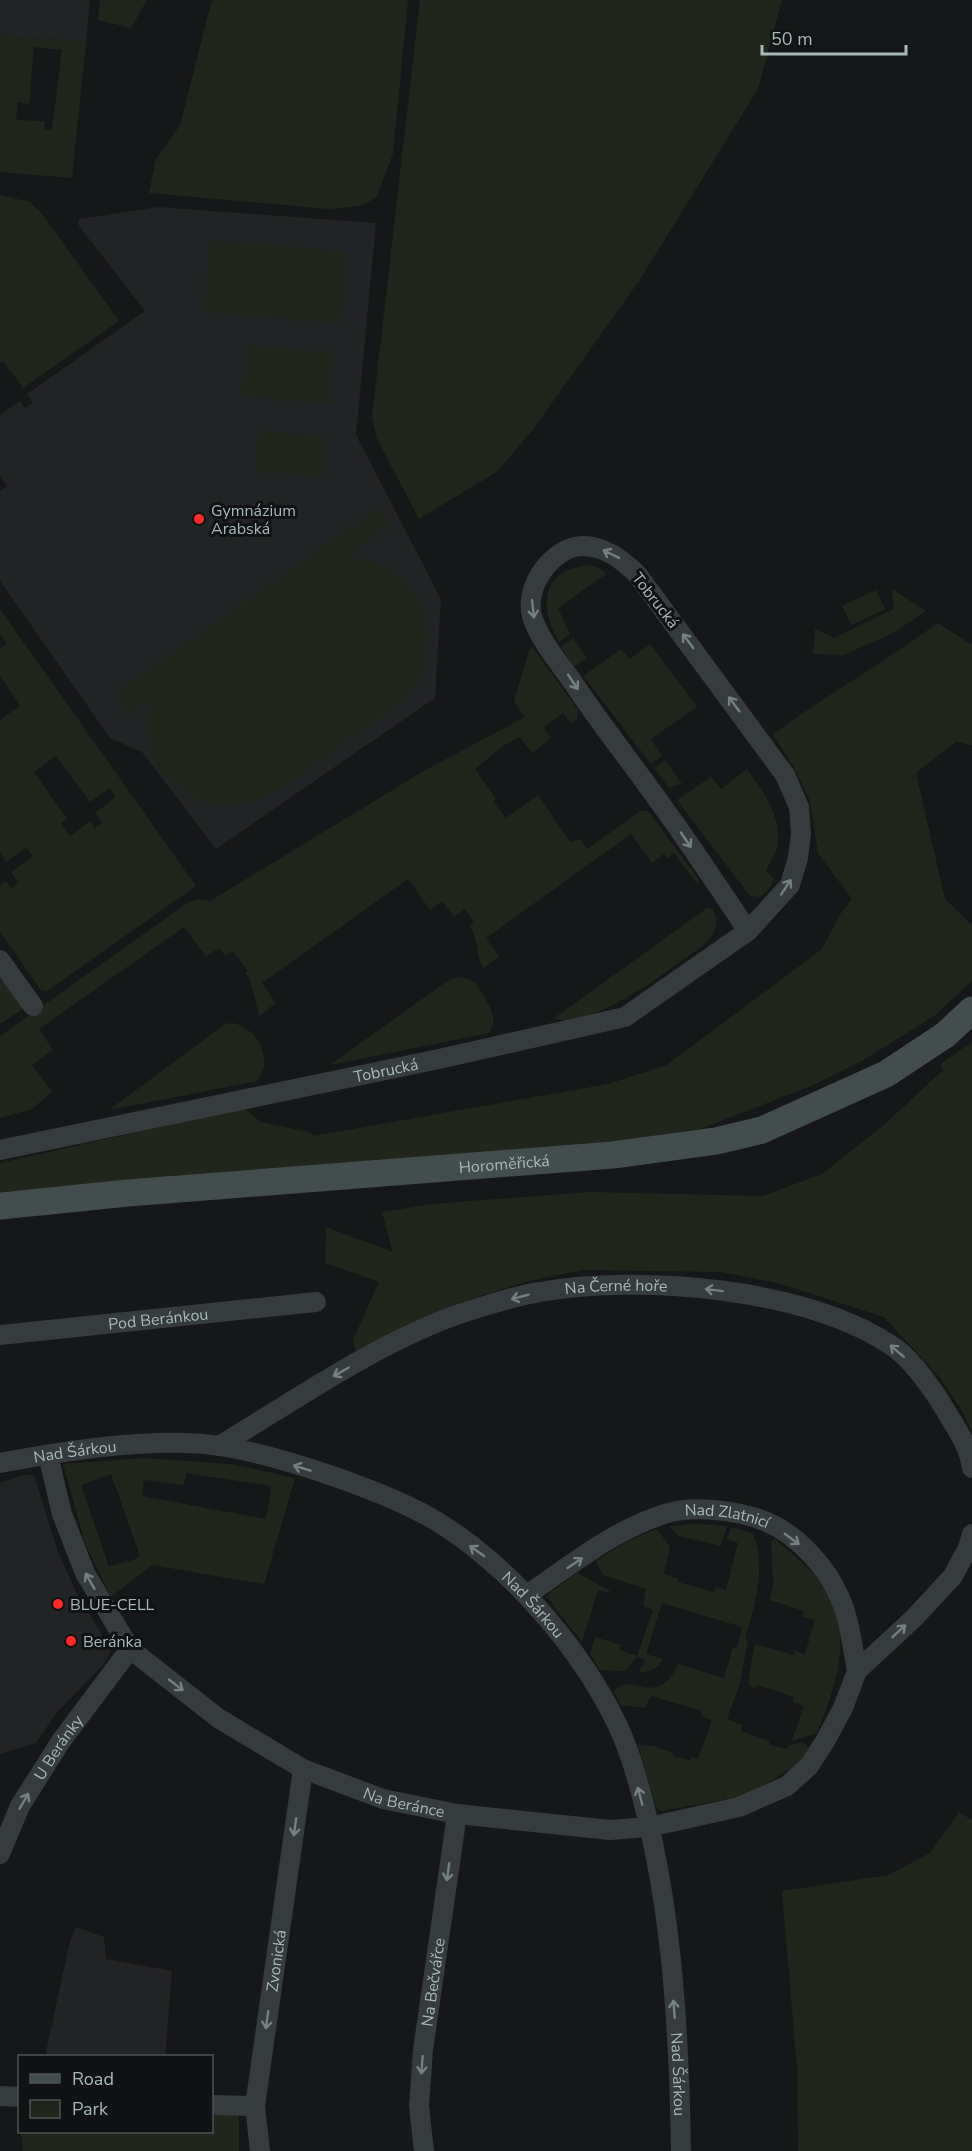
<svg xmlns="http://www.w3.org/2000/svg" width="972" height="2151" font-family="'Nunito Sans',sans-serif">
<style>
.built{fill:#222425}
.green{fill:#21261d;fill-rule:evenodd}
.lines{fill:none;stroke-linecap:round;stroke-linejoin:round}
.street{stroke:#363c3d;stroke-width:20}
.secondary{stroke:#444d4e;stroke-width:27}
.oneway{stroke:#748081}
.poi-dot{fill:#ff2927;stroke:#111213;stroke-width:2}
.labels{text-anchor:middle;stroke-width:6;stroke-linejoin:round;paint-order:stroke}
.poi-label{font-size:16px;fill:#a7b8b9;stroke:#111213;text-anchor:start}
.street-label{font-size:16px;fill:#a7b8b9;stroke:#111213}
</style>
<rect width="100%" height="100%" fill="#161718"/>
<path class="built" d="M0 0H90L86 42 0 36Z
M158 207 376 223 356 435 441 599 435 698 216 849 142 752 110 738 0 581V491L7 486 0 476V415L20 401 25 408 33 403 27 394 145 311 79 226V219Z
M23 1475H34L58 1552 80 1600 108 1644 110 1653 104 1664 58 1711 36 1743 0 1754V1483Z
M76 1927 104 1937 106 1959 172 1971 165 2056H45L70 1941Z"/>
<path class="green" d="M100 0H147L131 28 98 20Z
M212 0H408L393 154 376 198 359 206 329 209 149 193 156 159 180 125Z
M420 0H782L758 89 639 281 534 428 498 471 419 519 377 439 372 417Z
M0 36 86 42 72 178 0 172ZM34 47 62 50 52 130H44L45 121 16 120 18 102 29 104Z
M0 195 30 202 43 215 119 321 23 388 4 362H0Z
M211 240 347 252 341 324 204 311Z
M246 345 334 353 329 404 241 396Z
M259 431 325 436 322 476 256 471Z
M377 509 389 526 346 557C358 559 371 559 382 565 434 590 442 651 410 695 383 715 356 735 328 755 277 792 229 832 170 780 147 759 142 729 150 700L128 715 113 695Z
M589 565 600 568 606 574 558 608 570 634 559 642C538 606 541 570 589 565Z
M892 589 926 611 895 632 844 655 813 654 815 629 834 638 894 609Z
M876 590 885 609 851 625 842 606Z
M0 609 196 886 47 991 41 990 0 932V885L6 881 11 888 18 883 11 872 33 856 26 848 6 862 0 853V720L20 705 0 676V649L7 643 0 635ZM56 756 90 802 110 788 116 797 95 813 102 823 95 828 90 821 70 836 61 823 67 819 34 772Z
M938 623 972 645V745L956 742 916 773 945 899 972 925V981L934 1016 862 1061 818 1083 703 1128 588 1148 0 1192V1163L244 1108 261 1122 309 1132 313 1136 608 1084 667 1065 822 949 841 913 852 899 818 853 810 801 794 768 773 734C827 695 884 662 938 623Z
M573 638 587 658 574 667 561 647Z
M650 644 697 707 651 739 662 756 651 764 583 676 621 649 630 659Z
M533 648 578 710 577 719 571 724 563 713 544 727 551 738 532 753 520 737 503 746 475 769 496 799 493 801 506 818 538 795 570 842 580 839 587 849 640 811H648L699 880 697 884 674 853 668 858 664 854 652 863 631 834 486 938 499 957 483 968C475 954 479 941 470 926L474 923 465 909 454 917 442 901 430 910 408 879 262 983 276 1003 259 1016 250 979 245 973 248 971 233 951 225 956 219 948 206 957 184 927 39 1029 53 1050 32 1065 52 1092 32 1109 0 1118V1036L189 902 197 899 210 901 422 772 525 717 514 701 529 650Z
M665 760 682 784 669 788 654 768Z
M747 769C762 790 781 815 778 843 777 852 770 862 766 870L774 879 769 889 760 897 750 896 677 800 711 777 721 789Z
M707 908 713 909C716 917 718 924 714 932 708 945 692 953 680 962 650 984 592 1026 553 1019Z
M0 973 24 1008 0 1024Z
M462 977 475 982C484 998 501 1016 489 1033L330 1065 450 979Z
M233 1023C257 1028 275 1060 257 1081L109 1110 225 1024Z
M972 1042V1432L963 1412 939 1377 884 1317 778 1283 721 1272 584 1270 532 1280 468 1300 398 1331 356 1354 353 1340 379 1282 325 1263 326 1227 393 1252 382 1212 432 1204 589 1192 763 1196 822 1174 885 1124 943 1070 940 1064Z
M144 1458 231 1464 295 1478 264 1584 152 1565 111 1597 85 1543 63 1464ZM186 1473 271 1486 266 1519 142 1496 144 1480 184 1485ZM111 1474 140 1556 128 1563 127 1561 109 1567 81 1485Z
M696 1524 727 1526 721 1546 679 1536 669 1526Z
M731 1527 753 1533C766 1569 756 1603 745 1638L748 1640 740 1683 727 1719 742 1725 741 1731 769 1741V1745L787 1749 789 1746 802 1742 809 1748 799 1763 748 1795 661 1811 657 1809 638 1745 653 1746 673 1753V1756L690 1760 691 1757 698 1759 712 1720 701 1716 702 1711 651 1696 645 1708 621 1705 614 1692C628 1668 657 1712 678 1664L724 1678 733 1647 737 1648 742 1627 662 1603 646 1654 663 1659C657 1671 651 1669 641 1673L639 1670 646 1660 637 1657 625 1671 600 1670 590 1654 595 1637 621 1645 620 1650 637 1656 653 1610 643 1606 646 1589 603 1575 596 1561 628 1541 657 1529 670 1547 664 1574 678 1579V1582L714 1592 716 1587 726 1590 738 1543 727 1539Z
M774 1538C787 1550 803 1562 815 1576 858 1623 838 1681 817 1733L792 1741 804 1706 793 1702 794 1697 757 1685 755 1688 750 1686 748 1681 755 1644 793 1655 795 1651 805 1654 815 1620 803 1617 804 1611 770 1600 773 1584 771 1542Z
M577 1573 610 1591 609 1593 598 1590 582 1642 546 1596Z
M959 1812 972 1820V2151H798L797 2068 782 1891 888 1875 930 1853Z
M212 2114 239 2115V2151H23L21 2132H212Z"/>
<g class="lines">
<g class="street">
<path d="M0 960 33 1006"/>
<path id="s1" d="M0 1150 439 1059 625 1017 748 931 790 885 798 858 801 834 799 807 785 775 637 574C621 559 605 546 582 546 552 547 524 587 532 616 540 643 565 669 580 693 607 732 636 769 663 807 693 848 720 890 748 931"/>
<path id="s2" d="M0 1335 316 1302"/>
<path id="s3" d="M219 1446C299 1398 389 1334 478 1308 498 1302 519 1295 540 1292 639 1274 811 1288 895 1348 913 1361 935 1392 946 1411 957 1430 969 1446 972 1468"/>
<path id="s4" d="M48 1455 62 1514 85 1573 130 1649 218 1718 303 1769 383 1799 457 1814 610 1830 649 1827 739 1807 787 1786 809 1766 824 1743 843 1708 857 1671 914 1618 953 1576 968 1548 972 1534"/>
<path id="s5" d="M0 1463C62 1451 158 1436 220 1446 278 1455 372 1487 424 1514 508 1559 602 1669 631 1759 671 1884 679 2021 681 2151"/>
<path id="s6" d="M527 1595C571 1565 616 1528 668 1513 695 1505 741 1511 767 1522 796 1534 827 1567 839 1596 850 1619 852 1646 857 1671"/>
<path id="s7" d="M0 1854 20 1806 61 1741 130 1649"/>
<path d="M0 2096 20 2097"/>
<path d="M212 2105 255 2106"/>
<path id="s8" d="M260 2151 255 2106 303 1769"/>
<path id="s9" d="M424 2151 419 2106 423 2050 457 1814"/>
</g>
<path class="secondary" id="s10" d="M0 1206 128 1193 613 1155 716 1141 762 1130 886 1074 945 1035 972 1010"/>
</g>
<defs><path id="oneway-shaft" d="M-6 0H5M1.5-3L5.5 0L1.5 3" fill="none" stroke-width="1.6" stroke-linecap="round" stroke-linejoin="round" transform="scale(1.5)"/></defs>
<g class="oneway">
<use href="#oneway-shaft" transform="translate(611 554) rotate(-154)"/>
<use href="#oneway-shaft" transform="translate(533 609) rotate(84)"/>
<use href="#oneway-shaft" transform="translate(688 641) rotate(-127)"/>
<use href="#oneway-shaft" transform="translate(573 682) rotate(56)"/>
<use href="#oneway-shaft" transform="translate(734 704) rotate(-126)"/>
<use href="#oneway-shaft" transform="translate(686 840) rotate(56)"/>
<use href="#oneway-shaft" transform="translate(786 887) rotate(-57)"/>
<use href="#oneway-shaft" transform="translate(714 1290) rotate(-173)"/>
<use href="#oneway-shaft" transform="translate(520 1297) rotate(165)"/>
<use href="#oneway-shaft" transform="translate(897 1351) rotate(-139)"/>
<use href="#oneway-shaft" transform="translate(341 1372) rotate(150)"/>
<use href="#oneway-shaft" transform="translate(302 1468) rotate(-163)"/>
<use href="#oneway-shaft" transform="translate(792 1539) rotate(36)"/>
<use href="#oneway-shaft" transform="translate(477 1551) rotate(-145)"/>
<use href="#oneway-shaft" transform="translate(575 1563) rotate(-34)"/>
<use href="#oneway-shaft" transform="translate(90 1581) rotate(-120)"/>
<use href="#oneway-shaft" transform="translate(899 1631) rotate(-43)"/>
<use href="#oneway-shaft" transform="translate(176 1685) rotate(38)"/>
<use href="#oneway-shaft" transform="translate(640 1796) rotate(-105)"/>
<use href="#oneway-shaft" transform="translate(24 1801) rotate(-60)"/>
<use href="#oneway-shaft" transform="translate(295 1827) rotate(98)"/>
<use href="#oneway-shaft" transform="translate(448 1872) rotate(98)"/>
<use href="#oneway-shaft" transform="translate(674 2009) rotate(-95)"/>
<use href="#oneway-shaft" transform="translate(267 2020) rotate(98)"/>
<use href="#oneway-shaft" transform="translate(422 2065) rotate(94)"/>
</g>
<g class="poi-dot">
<circle cx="199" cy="519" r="6"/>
<circle cx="58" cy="1604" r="6"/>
<circle cx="71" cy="1641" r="6"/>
</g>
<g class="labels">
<g class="poi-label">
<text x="211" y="516">Gymnázium<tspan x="211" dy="18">Arabská</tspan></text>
<text x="70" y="1610">BLUE-CELL</text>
<text x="83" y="1647">Beránka</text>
</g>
<g class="street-label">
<text transform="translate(656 600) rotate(52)" y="6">Tobrucká</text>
<text dy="6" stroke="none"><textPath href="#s1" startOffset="394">Tobrucká</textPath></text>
<text dy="6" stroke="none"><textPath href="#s10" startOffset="506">Horoměřická</textPath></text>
<text dy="6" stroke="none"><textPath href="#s3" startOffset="435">Na Černé hoře</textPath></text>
<text dy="6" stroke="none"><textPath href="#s2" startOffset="159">Pod Beránkou</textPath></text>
<text dy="6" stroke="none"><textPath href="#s5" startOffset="76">Nad Šárkou</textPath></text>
<text dy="6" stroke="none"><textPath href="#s6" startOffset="224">Nad Zlatnicí</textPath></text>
<text dy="6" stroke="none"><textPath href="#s5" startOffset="580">Nad Šárkou</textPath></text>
<text dy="6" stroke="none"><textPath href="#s7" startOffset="122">U Beránky</textPath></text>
<text dy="6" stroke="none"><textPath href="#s4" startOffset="530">Na Beránce</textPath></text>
<text dy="6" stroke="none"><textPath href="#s8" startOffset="192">Zvonická</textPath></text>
<text dy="6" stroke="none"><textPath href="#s9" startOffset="170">Na Bečvářce</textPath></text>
<text dy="6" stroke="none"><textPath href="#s5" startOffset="1084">Nad Šárkou</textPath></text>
</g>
</g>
<rect x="18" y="2055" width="195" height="78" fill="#111213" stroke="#4d5455" stroke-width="1.5"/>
<rect x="30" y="2074" width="30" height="9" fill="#444d4e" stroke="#4d5455" stroke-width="1.5"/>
<text x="72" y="2085" font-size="18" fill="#a7b8b9">Road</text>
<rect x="30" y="2100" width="30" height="18" fill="#21261d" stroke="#4d5455" stroke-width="1.5"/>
<text x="72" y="2115" font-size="18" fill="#a7b8b9">Park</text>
<path d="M762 45v9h144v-9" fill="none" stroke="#a7b8b9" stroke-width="3"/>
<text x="771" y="45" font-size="18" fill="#a7b8b9" stroke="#111213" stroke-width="4.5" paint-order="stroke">50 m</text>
</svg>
